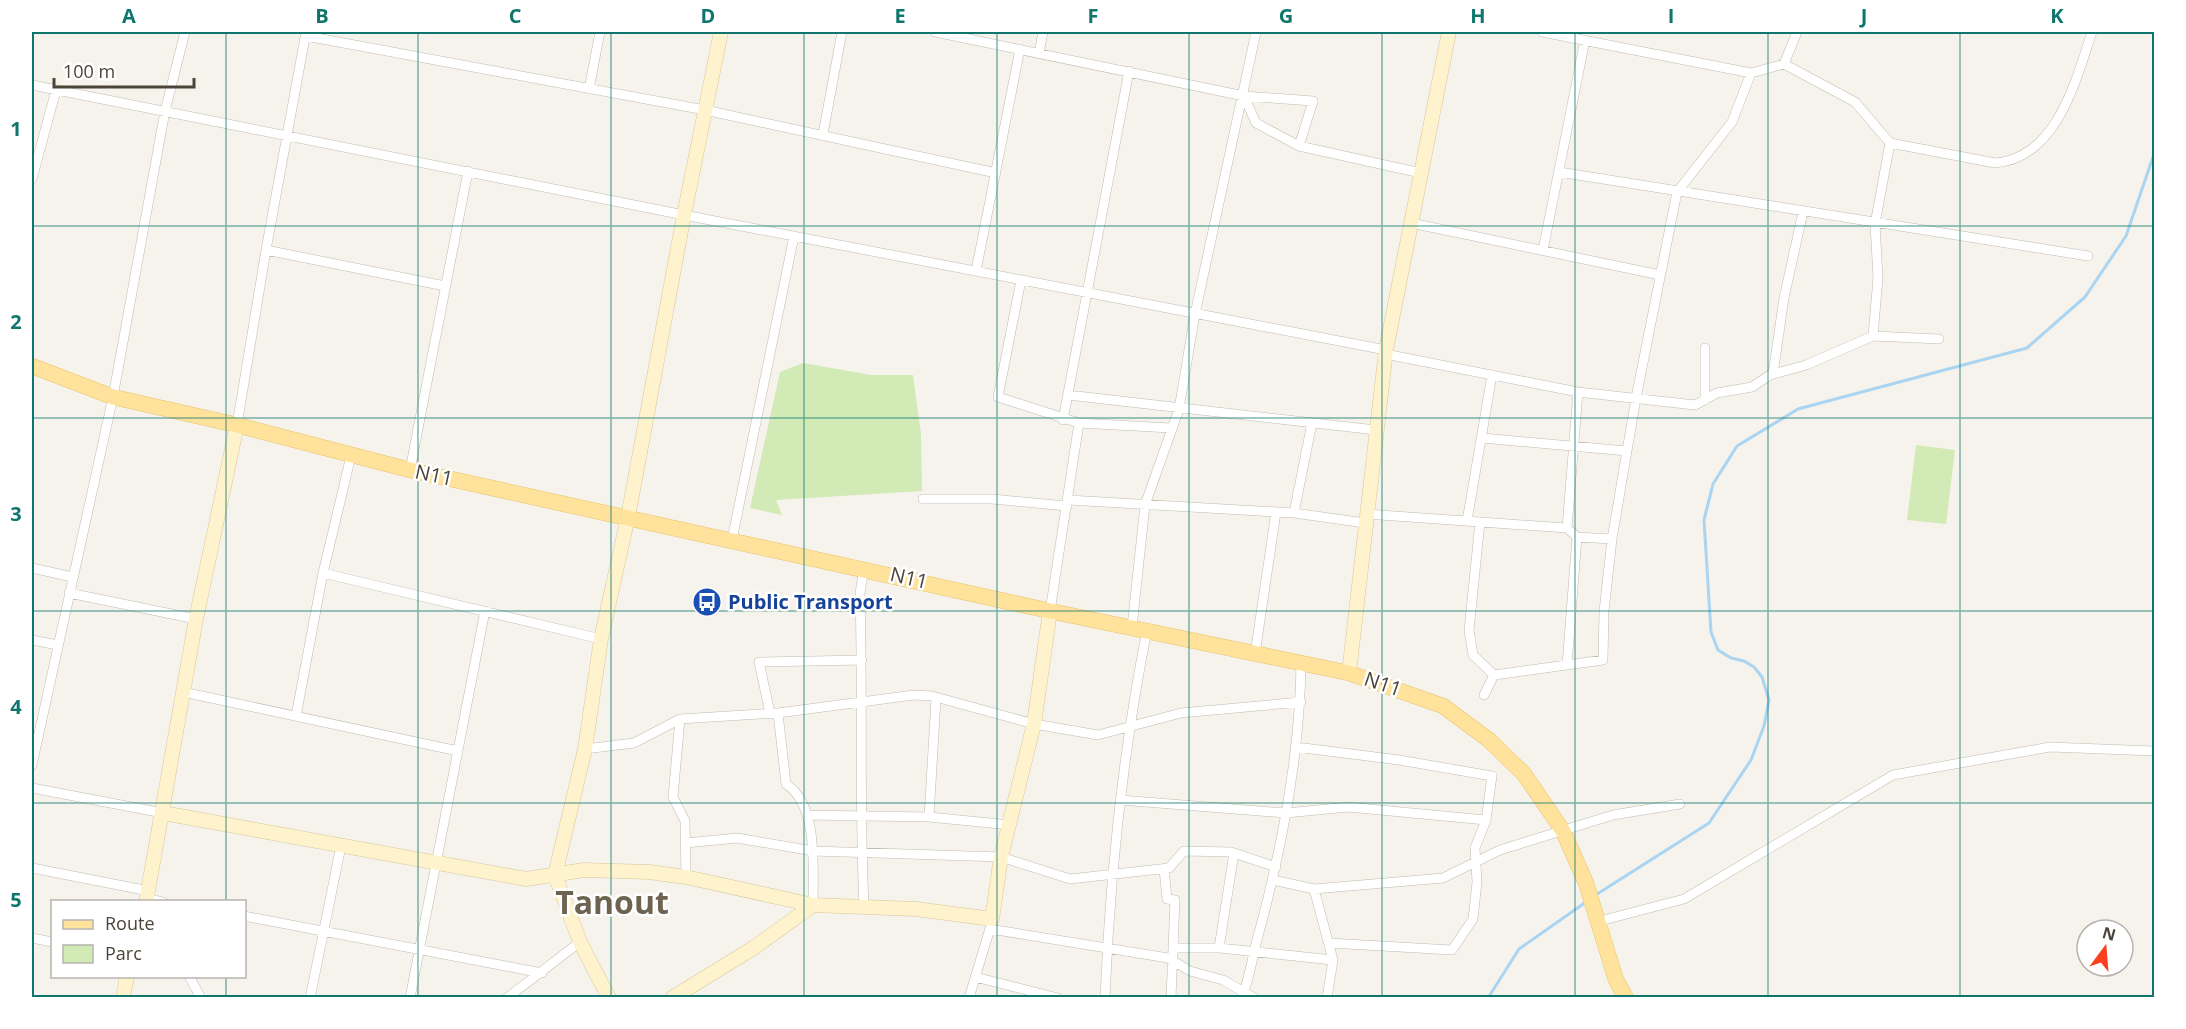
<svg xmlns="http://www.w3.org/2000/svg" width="2186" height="1029" font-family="'Open Sans',sans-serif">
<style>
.green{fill:#d2eab5}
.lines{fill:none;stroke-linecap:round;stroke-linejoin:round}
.stream{stroke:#a9d4f2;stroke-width:3}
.street-casing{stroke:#c2bbae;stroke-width:10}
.secondary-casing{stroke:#d6c79b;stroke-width:15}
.primary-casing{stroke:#e6c16a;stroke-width:16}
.street{stroke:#fff;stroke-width:9}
.secondary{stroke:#fff3cd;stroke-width:14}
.primary{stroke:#ffe39c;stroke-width:15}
.grid{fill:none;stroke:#0f766e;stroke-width:1.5;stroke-opacity:0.55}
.labels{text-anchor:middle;stroke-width:5;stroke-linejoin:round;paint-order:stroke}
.street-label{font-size:20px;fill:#4b4439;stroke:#fff}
.transit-label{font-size:20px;font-weight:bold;fill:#164399;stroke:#fff;text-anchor:start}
.town-label{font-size:32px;font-weight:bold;fill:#6e6250;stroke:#fff}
.neatline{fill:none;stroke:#0f766e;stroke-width:2}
.grid-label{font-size:20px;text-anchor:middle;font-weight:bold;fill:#0f766e}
</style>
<rect width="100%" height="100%" fill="#f6f3ec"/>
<path class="green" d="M803 363 871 375H913L921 434 922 491 776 500 782 515 750 508 780 372Z
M1916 445 1955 450 1946 524 1907 520Z"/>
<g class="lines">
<path class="stream" d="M1594 896 1709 823 1751 760 1764 726 1769 700 1762 677 1754 667 1744 661 1731 658 1718 650 1711 632 1704 520 1713 484 1737 446 1798 409 2027 348 2085 297 2126 236 2154 154
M1488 998 1519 949 1586 902"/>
<g class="street-casing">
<path id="street" d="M935 32 1244 96 1256 123 1299 146 1421 173
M306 36 705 110 996 173
M1039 53 1043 32
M1784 64 1797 32
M1751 73 1784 64 1855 102 1890 143 1875 224 1878 278 1873 336
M32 85 684 215 1386 350
M589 89 600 32
M1244 96 1313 101 1299 146
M823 134 842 32
M1890 143 1995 163C2057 158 2076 80 2092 32
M1559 172 2088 256
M32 179 56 90
M1411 223 1660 275
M266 250 445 286
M1543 250 1585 40
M976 271 1020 49
M1021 280 998 397 1079 423 1171 428
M1705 348V400
M1385 354 1578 392 1695 405 1717 393 1752 387 1770 375 1806 365 1873 336 1939 339
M1773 374 1784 298 1803 212
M1068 395 1376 430
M1063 420 1129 71
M237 425 266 250 306 32
M1482 438 1627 451
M410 470 468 171
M923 499H992L1067 506
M1068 500 1294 513 1365 523
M1294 513 1312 423
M1366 514 1567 528 1577 537 1612 539
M1467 521 1492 375
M1480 522 1469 630 1473 655 1494 675
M1567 528 1578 392
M732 540 794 236
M32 568 72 577
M864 568 860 593C863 697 859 802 864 906
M323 573 601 639
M69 593 196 619
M1050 611 1079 423
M1132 627 1145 505 1179 409 1195 314 1256 32
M32 640 58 645
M1255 654 1276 512
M1567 665 1577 537
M183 692 458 751
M1484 695 1494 675 1603 660 1604 611 1612 539 1636 398 1677 192 1732 122 1751 73 1542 32
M770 713 759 662 862 660
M778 713 786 784C819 805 813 871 813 905
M296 716 323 573 351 456
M680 719 673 797 685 821 686 877
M1296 747 1399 760 1492 776 1486 820 1475 848 1477 882 1473 919 1452 950 1329 943
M585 749 634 743 680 719 778 713 914 695 932 696 1034 724 1098 735 1181 713 1301 702
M32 765 113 397 165 111 185 32
M32 788 163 813
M1120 800 1286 813 1348 807 1486 820
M807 815 929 817 1010 825
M929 817 936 699
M686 843 737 838 813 851 1001 857 1070 879 1169 868 1184 851 1231 852 1276 867
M32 868 149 891
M1164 869 1167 899 1175 900 1171 998
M1273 880 1314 889 1443 878 1500 850 1613 815 1680 804
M1314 889 1333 960 1327 998
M147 898 163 902
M244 916 542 973
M1596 922 1684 899 1893 775 2050 747 2154 751
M990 929 1168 958 1190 971 1223 980 1254 998
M32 938 52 942
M1173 948H1219L1333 960
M1219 948 1234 853
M189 976 201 998
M975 977 1058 998
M310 998 341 846
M410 998 485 611
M507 998 580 942
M969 998 991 925
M1105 998C1110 874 1123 751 1147 630
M1242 998C1249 979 1252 959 1257 940 1282 849 1300 757 1301 663"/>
</g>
<g class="secondary-casing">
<path id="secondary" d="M1349 673 1386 350 1449 32
M163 813 526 879 584 870 649 872 686 877 813 905 916 909 992 919 1001 857 1034 724 1050 611
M146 902 196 619 237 425
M123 998 127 976
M609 998 580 942 555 875 585 749 601 639 628 517 684 215 721 32
M672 998 755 947 813 905"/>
</g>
<g class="primary-casing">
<path id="primary" d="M32 366 113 397 237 425 410 470 1050 611 1349 673 1443 706 1489 740 1524 774 1563 831 1586 883 1616 980 1626 998"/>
</g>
<use href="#street" class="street"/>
<use href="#secondary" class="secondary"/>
<use href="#primary" class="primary"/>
</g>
<path class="grid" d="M226 32V902M418 32V998M611 32V998M804 32V998M997 32V998M1189 32V998M1382 32V998M1575 32V998M1768 32V998M1960 32V998M32 226H2154M32 418H2154M32 611H2154M32 803H2154M226 976V998"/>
<defs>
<g id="bus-disc" transform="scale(1.5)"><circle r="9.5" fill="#1a4fb4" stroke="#fff"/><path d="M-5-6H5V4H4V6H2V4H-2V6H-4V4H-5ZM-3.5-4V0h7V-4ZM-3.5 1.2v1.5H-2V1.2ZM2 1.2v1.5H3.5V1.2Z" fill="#fff"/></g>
</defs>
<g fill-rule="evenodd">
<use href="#bus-disc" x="707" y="602"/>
</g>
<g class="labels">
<g class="street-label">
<text transform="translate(434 475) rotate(12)" y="7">N11</text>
<text transform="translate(909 578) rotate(13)" y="7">N11</text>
<text transform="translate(1383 684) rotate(19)" y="7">N11</text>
</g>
<g class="transit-label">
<text x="728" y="609">Public Transport</text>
</g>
<g class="town-label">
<text x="612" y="914">Tanout</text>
</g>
</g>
<rect width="2186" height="1029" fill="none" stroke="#ffffff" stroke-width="66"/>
<rect x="51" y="900" width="195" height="78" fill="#ffffff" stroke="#b7b4b0" stroke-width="1.5"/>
<rect x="63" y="920" width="30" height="9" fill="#ffe39c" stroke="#b7b4b0" stroke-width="1.5"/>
<text x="105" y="930" font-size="18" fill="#4b4439">Route</text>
<rect x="63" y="945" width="30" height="18" fill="#d2eab5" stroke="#b7b4b0" stroke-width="1.5"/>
<text x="105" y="960" font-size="18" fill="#4b4439">Parc</text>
<g transform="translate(2105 948) rotate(16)"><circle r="28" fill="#ffffff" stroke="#b7b4b0" stroke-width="1.5"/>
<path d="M0-4.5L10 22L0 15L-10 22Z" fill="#fc3f1d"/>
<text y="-9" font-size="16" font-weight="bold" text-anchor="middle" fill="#4b4439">N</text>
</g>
<path d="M54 78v9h140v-9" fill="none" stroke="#4b4439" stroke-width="3"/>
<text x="63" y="78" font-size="18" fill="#4b4439" stroke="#ffffff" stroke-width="4.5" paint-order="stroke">100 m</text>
<rect x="33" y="33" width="2120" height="963" class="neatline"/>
<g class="grid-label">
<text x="129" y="23">A</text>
<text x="322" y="23">B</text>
<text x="515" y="23">C</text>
<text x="708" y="23">D</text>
<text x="900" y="23">E</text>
<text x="1093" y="23">F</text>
<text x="1286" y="23">G</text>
<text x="1478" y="23">H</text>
<text x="1671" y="23">I</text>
<text x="1864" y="23">J</text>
<text x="2057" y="23">K</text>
<text x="16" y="136">1</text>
<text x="16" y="329">2</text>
<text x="16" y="521">3</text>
<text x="16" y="714">4</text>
<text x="16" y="907">5</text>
</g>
</svg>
